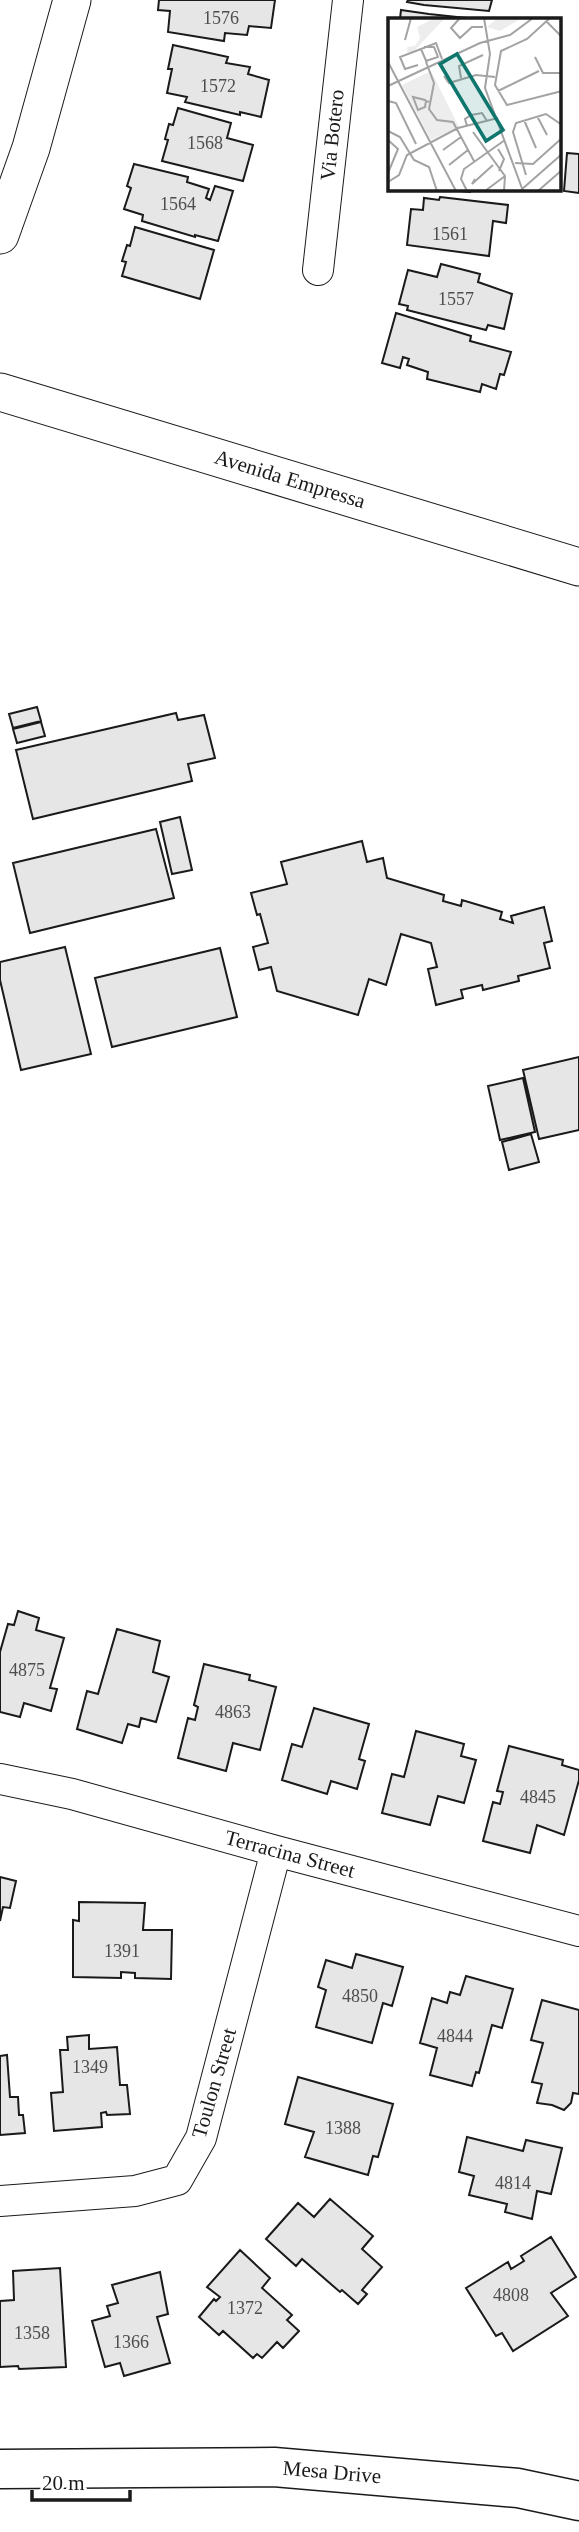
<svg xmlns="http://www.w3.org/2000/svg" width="579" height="2532" font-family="Georgia,serif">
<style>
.building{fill:#e6e6e6;stroke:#1a1a1a;stroke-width:2}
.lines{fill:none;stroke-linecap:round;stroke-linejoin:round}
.minor-casing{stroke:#1a1a1a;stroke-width:32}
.tertiary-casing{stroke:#1a1a1a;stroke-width:39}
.secondary-casing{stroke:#1a1a1a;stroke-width:41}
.minor{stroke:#fff;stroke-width:30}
.tertiary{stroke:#fff;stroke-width:37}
.secondary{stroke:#fff;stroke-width:38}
.labels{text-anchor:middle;stroke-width:5;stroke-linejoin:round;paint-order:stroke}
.number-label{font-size:18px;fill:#4d4d4d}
.street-label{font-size:21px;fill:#1a1a1a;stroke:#fff}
.inset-road{fill:none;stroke:#a3a3a3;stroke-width:2}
.view{fill:#0f766e;fill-opacity:0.15;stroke:#0f766e;stroke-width:3.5}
.inset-edge{fill:none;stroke:#1a1a1a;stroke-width:3.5}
</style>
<rect width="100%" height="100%" fill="#fff"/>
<path class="building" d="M159 0H275L271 28 249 26 247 35 225 33 224 41 168 32 170 11 158 10Z
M408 0H492L489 11 424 5 407 2Z
M401 10 429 14 476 19H400Z
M173 45 228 57 226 63 250 67 248 74 269 80 261 117 240 112V115L185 102 187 97 167 93 172 69H168Z
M178 108 231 123 227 138 253 145 243 181 162 161 168 140 165 139 169 124 173 125Z
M567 153 579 154V193L564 191Z
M134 164 188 177 187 182 209 189 206 198 210 200 215 186 233 191 218 241 195 235V237L142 221 143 215 124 209 131 188 127 186Z
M439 189H470V192Z
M440 197 508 205 506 223 493 221 489 256 407 245 411 209 423 210 424 198 439 200Z
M135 227 214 250 200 299 122 276 126 262 122 261 127 245 130 246Z
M441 264 480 274 478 282 512 294 504 329 488 325 486 330 407 310 408 306 399 304 408 270 437 277Z
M396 313 471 336 470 341 511 352 504 375 500 374 496 389 482 384 480 392 427 379 428 372 407 365 409 359 403 357 400 368 382 363Z
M37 707 41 721 13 728 9 714Z
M176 713 178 720 204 715 215 758 188 764 192 781 33 819 16 750Z
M41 722 45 736 17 743 13 729Z
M180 817 192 870 172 874 160 822Z
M156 829 174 898 30 933 13 863Z
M362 841 367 862 383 858 387 878 444 895 443 901 461 906 462 900 502 912 500 919 513 923 511 916 544 907 552 941 544 943 550 968 518 976 519 981 483 990 482 985 461 990 463 998 436 1005 428 969 437 967 431 943 401 934 386 985 369 979 358 1015 277 991 271 967 259 970 253 947 268 943 260 914 257 915 251 893 287 884 281 862Z
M65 947 91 1054 21 1070 0 980V962Z
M220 948 237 1017 112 1047 95 978Z
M579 1057V1130L539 1139 523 1070Z
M523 1078 535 1132 500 1140 488 1086Z
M531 1134 539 1162 509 1170 502 1142Z
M18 1611 39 1618 36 1630 64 1638 50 1688 57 1689 51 1711 24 1703 20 1717 0 1712V1652L8 1624 14 1625Z
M117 1629 160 1641 153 1672 169 1677 156 1722 141 1718 139 1727 128 1724 122 1743 77 1729 87 1691 98 1694Z
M204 1664 250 1675 249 1680 276 1687 260 1750 233 1743 226 1771 178 1758 188 1718 195 1720 198 1707 194 1705Z
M314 1708 369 1724 359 1759 365 1761 357 1789 331 1781 327 1794 282 1780 292 1744 302 1747Z
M416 1731 464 1744 461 1756 476 1760 464 1803 438 1796 430 1825 382 1813 392 1774 404 1777Z
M509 1746 563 1760 562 1765 579 1770V1780L564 1835 537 1825 530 1853 483 1841 493 1802 500 1804 503 1792 497 1791Z
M0 1877 16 1881 10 1908 3 1907 0 1921Z
M79 1902 145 1903 143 1930H172L171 1979 135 1978V1973L121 1972V1978L73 1977V1920L79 1921Z
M356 1954 403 1967 392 2006 383 2003 372 2043 316 2027 326 1990 318 1987 326 1960 352 1968Z
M466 1976 513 1989 502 2028 492 2025 479 2073 476 2072 472 2086 430 2075 437 2048 420 2043 432 1998 447 2003 450 1992 460 1995Z
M542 2000 579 2010V2094L573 2093 571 2103 564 2110 552 2105 537 2103 542 2084 532 2082 543 2043 531 2040Z
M89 2035V2049L117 2047 120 2085H127L130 2114 107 2115 106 2112 101 2113 102 2127 54 2131 51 2093 63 2092 60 2050H68L67 2037Z
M7 2055 10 2097H18L19 2115H23L25 2133 0 2135V2056Z
M298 2077 393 2104 378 2157 373 2156 368 2175 305 2157 314 2132 285 2124Z
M467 2137 523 2151 526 2140 562 2148 551 2194 537 2191 532 2219 505 2212 507 2204 469 2195 474 2176 459 2172Z
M330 2199 373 2236 362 2249 382 2267 362 2290 367 2294 358 2304 342 2290 340 2292 302 2259 296 2266 266 2239 298 2203 314 2217Z
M551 2237 576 2277 551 2293 568 2316 513 2351 502 2333 496 2336 466 2288 508 2262 511 2269 524 2261 521 2256Z
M240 2250 270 2278 262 2288 292 2315 287 2320 299 2331 283 2348 277 2342 262 2358 257 2354 253 2358 223 2331 219 2335 199 2317 214 2299 216 2301 220 2297 207 2287Z
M60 2268 66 2367 19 2369 18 2366 0 2367V2301L14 2300 13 2271Z
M160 2272 168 2314 157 2317 170 2363 124 2376 120 2363 105 2367 92 2321 110 2316 107 2306 118 2303 112 2285Z"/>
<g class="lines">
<g class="minor-casing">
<path id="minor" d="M318 270 348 0
M0 1779 72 1794 276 1851 579 1931
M0 2201 135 2191 177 2180 201 2138 276 1851"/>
</g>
<g class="tertiary-casing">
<path id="tertiary" d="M0 235 31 148 72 0
M0 392 579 567"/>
</g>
<g class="secondary-casing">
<path id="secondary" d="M0 2469 274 2467 518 2488 579 2501"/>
</g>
<use href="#minor" class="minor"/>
<use href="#tertiary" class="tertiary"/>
<use href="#secondary" class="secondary"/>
</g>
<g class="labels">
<g class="number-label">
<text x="221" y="24">1576</text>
<text x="218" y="92">1572</text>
<text x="205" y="149">1568</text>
<text x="178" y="210">1564</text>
<text x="450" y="240">1561</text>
<text x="456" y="305">1557</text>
<text x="27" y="1676">4875</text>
<text x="233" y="1718">4863</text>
<text x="538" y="1803">4845</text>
<text x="122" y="1957">1391</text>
<text x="360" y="2002">4850</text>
<text x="455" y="2042">4844</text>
<text x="90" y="2073">1349</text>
<text x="343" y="2134">1388</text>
<text x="513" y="2189">4814</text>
<text x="511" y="2301">4808</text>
<text x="245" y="2314">1372</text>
<text x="32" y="2339">1358</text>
<text x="131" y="2348">1366</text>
</g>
<g class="street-label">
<text transform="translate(332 135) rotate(-84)" y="7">Via Botero</text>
<text transform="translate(290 479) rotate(17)" y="7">Avenida Empressa</text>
<text transform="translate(290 1854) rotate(15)" y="7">Terracina Street</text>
<text transform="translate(214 2083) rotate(-74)" y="7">Toulon Street</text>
<text transform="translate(332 2472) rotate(5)" y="7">Mesa Drive</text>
</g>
</g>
<g transform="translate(388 18)">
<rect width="173" height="173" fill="#fff"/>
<path d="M47 0H57L25 34H19V29L27 28 32 20 29 9ZM110 0H134L112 13 99 9ZM43 53 71 109 43 122 14 67Z" fill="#ededed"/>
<path class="inset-road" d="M72 0 63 10 72 20 84 9H95M96 0 102 36 97 70 135 173M162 0 139 21 113 33 107 67 119 87 174 73M158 3 174 19M17 22 23 0M36 29H46L50 39 38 43M147 39 155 55H174M0 44 68 173M38 44 46 65 41 91 49 102 65 104 86 143M39 45 33 31 48 25 54 41M30 47 17 51 12 39 33 31M56 58 61 65 88 57 107 59M73 60 71 48 95 37M0 68 92 25 122 17 145 0M110 73 151 53M0 83 8 85 28 126M38 83 37 89 30 92 25 79 37 82 38 83 41 84M149 98 159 117M136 102 148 130M79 108 77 101 83 97 94 95 99 103M0 113 12 119 26 142 41 149 49 173M85 114 117 158 116 173M0 122 10 131 0 155M110 131 116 141 111 153M55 132 73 119M127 145 145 146 174 120M61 147 80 132M138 157 125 114 128 105 158 96 174 107M87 161 84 166 105 147M0 164 11 157 19 137 70 110 110 100M133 172 174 136M79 173 73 161 76 151 117 122M97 173 117 158M150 173 174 152"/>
<path class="view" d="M69 36 115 112 98 123 52 46Z"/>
<rect width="173" height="173" class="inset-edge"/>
</g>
<path d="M32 2490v10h98v-10" fill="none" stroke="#1a1a1a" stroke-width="3.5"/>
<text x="42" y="2490" font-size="21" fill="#1a1a1a" stroke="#ffffff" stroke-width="5" paint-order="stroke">20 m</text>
</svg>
